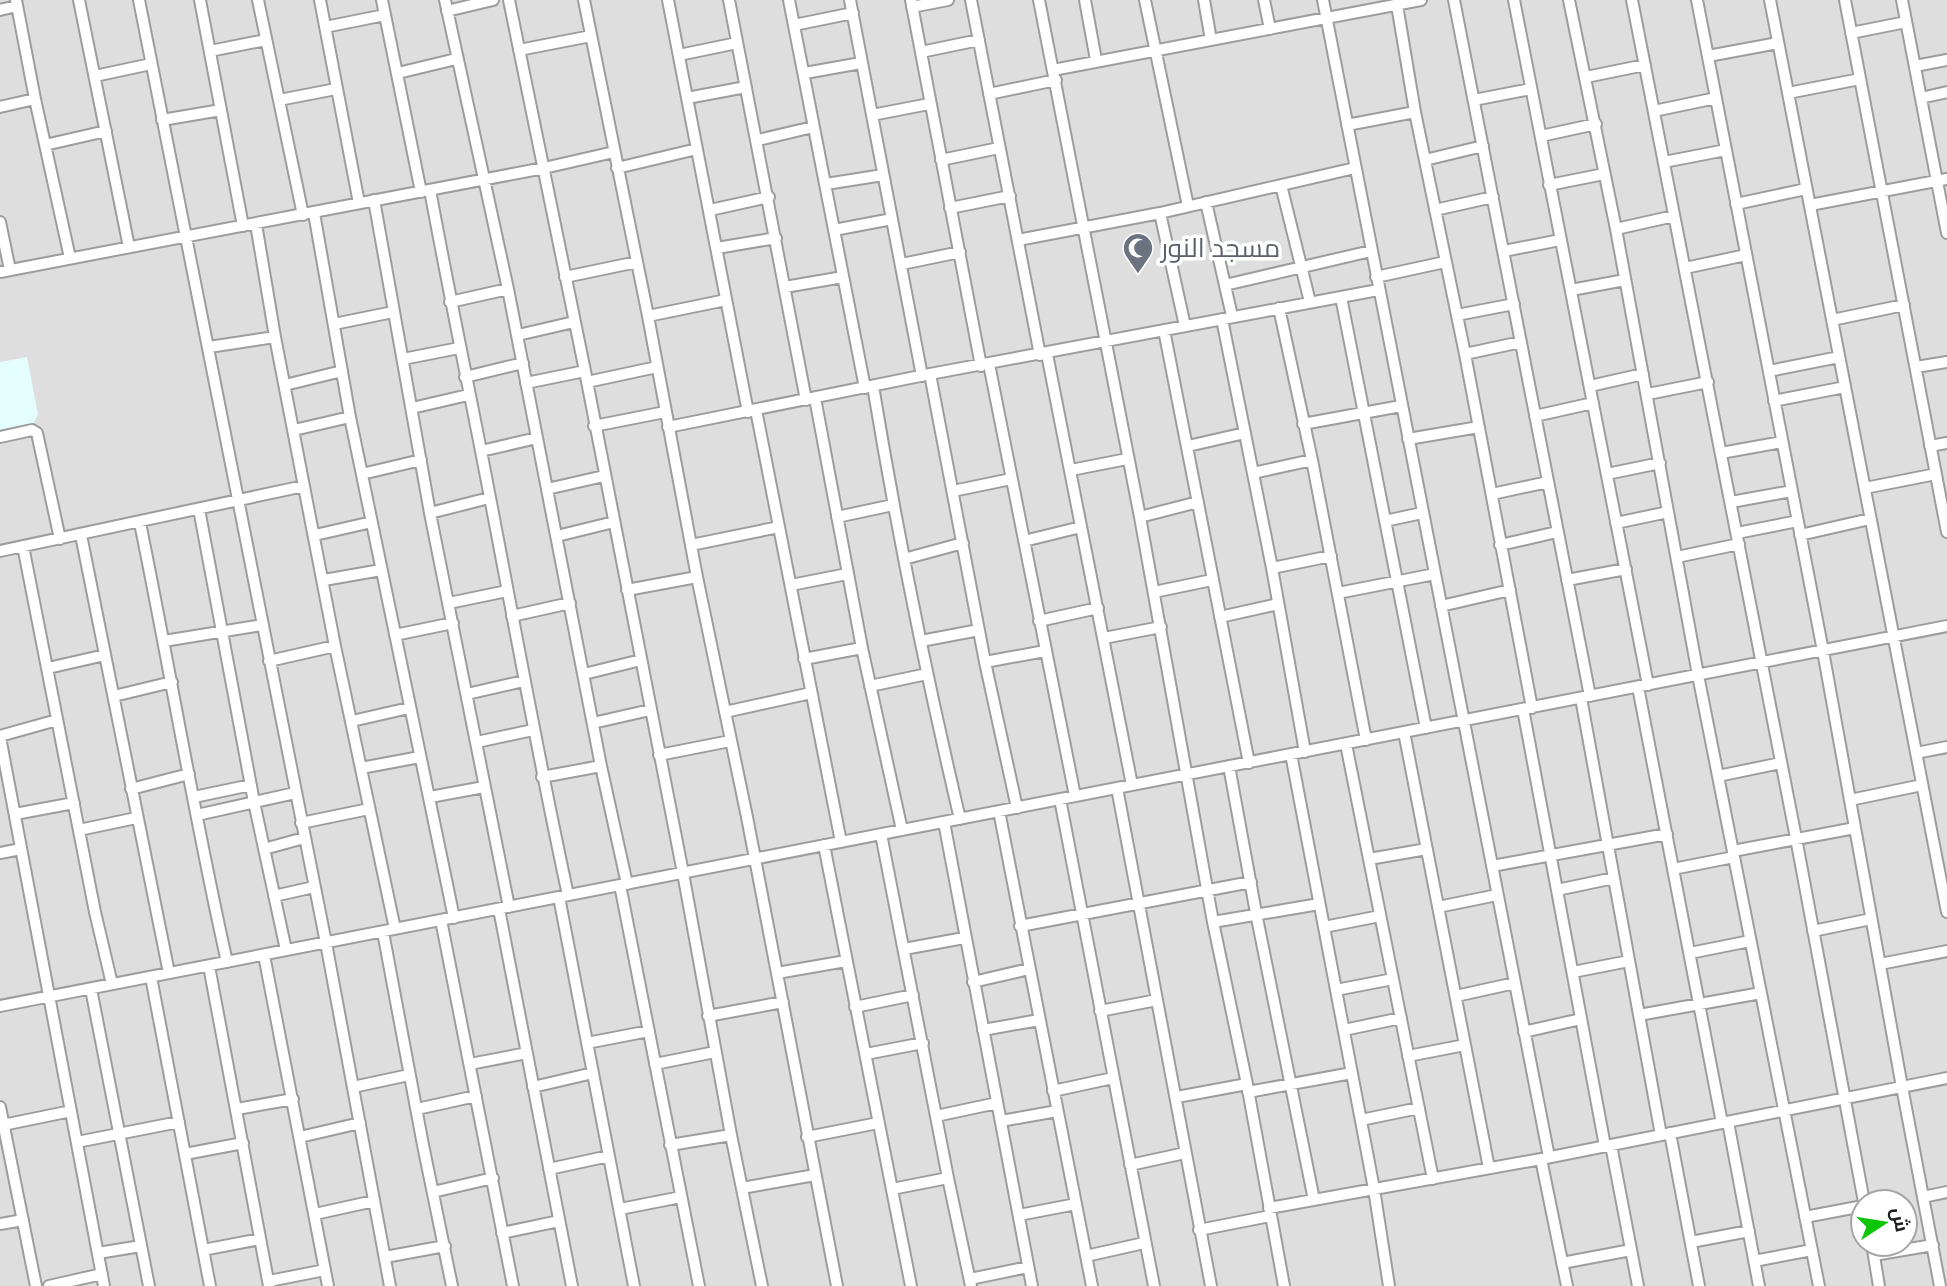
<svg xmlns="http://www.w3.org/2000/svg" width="1947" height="1286" font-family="Mulish,Cairo,sans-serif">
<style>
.residential{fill:#dddedd;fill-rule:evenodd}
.education{fill:#e3fefd}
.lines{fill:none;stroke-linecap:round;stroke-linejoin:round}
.minor-casing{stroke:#9d9d9d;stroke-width:14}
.minor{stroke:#fff;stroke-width:10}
.labels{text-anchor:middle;stroke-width:7;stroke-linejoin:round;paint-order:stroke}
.worship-label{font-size:26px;fill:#5b616d;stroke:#fff;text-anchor:start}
</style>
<rect width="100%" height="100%" fill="#e7f0ed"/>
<path class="residential" d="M0 0H1947V1286H0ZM1863 1202H1905V1244H1863Z"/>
<path class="education" d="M27 357 38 414 32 427 0 432V362Z"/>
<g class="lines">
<g class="minor-casing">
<path id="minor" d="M16 0 35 99 70 258
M79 0 129 247
M139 0 326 943 390 1286
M200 0 243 226
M258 0 303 215
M320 0 359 203
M382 0 421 192
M445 0 508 289 601 766 627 884
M509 0 585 371 683 873 731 1135 762 1286
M584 0 648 316 697 577 747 817 837 1286
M668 0 748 412
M729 0 806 400
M789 0 865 388
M850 0 922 376
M911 0 981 366
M971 0 1040 355
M1039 0 1140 517 1213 922 1247 1084 1284 1286
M1085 0 1096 60
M1145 0 1188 206
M1204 0 1211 40
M1264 0 1270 29
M1323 0 1549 1157
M1454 0 1590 696
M1514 0 1648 685
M1569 0 1616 229 1698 675 1819 1286
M1632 0 1796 838 1864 1202
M1697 0 1823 651 1902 1087 1940 1286
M1770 0 1947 912
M1845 0 1947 532
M1902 0 1947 233
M1397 5 1415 112 1465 354 1532 708
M912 7 948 0
M0 10 17 6
M447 11 493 0
M794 25 853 13
M325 27 385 15
M1851 33 1906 22
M519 50 591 36
M210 51 266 40
M921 52 979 40
M679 55 737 43
M1708 56 1778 43
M1915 66 1947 60
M1053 70 1421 0
M398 73 456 59
M805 73 861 63
M95 76 151 64
M1586 77 1645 65
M1788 93 1860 79
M989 94 1056 80
M687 98 746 87
M1921 98 1947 92
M279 100 336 89
M1474 100 1531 89
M0 107 35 99
M1654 111 1716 98
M872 115 929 104
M162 120 221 110
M1347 125 1415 112
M1541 136 1596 124
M758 140 813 127
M45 145 106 131
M941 160 999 148
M1425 160 1483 146
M1664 162 1726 150
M617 168 697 149
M826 184 883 175
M1281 185 1310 302
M1549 185 1604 174
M430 190C446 277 464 364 481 451 510 599 536 748 568 895
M374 200 430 513 509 907
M1206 202 1232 316
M1736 204 1806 189
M1810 205 1947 179
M950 208 1010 196
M710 210 769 197
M1435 210 1493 197
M314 213 350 417 454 918
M1160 213 1185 326
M0 222 10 270
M256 224 275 337 335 646 395 929
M1616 229 1674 216
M834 230 892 219
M1018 240 1160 213 1355 168
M717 248 776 238
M1504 251 1560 240
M902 264 960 252
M1685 268 1746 255
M0 272 544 168 614 152
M565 277 637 262
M1376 277 1445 262
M1225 285 1371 251
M785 287 843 277
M1571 290 1625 280
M1341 297 1426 728
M450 302 508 289
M1279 308 1312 460 1366 740
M1457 315 1514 304
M648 316 726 300
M1222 319 1272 568 1305 752
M1832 320 1904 305
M334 324 393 312
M1164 330 1249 763
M518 335 574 322
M209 347 275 337
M1047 354 1132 785
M1465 354 1521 342
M403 359 459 348
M989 364 1075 796
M1916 367 1947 362
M1769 371 1839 357
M930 374 985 662 1017 808
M465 377 523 363
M587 382 657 367
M526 383 585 371
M285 385 342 371
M873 386C897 531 926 675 960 819
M1590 386 1643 374
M1648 394 1708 382
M815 398 862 648 902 830
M1774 401 1845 387
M412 408 468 395
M756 410 841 842
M1535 416 1593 403
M1303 424 1401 406
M594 426 665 412
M668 427 930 374 1378 290
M294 430 350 417
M0 437 32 430 37 433 60 539
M1408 439 1479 427
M1188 446 1245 433
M1930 446 1947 443
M481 451 537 438
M1721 453 1782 442
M1071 470 1127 459
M1253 473 1312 460
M362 474 421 460
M1607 474 1660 463
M1865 488 1936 474
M547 489 604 476
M953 491 1011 479
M1492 494 1548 482
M1731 502 1792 491
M199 509 254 802 286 950
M430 513 489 498
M837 517 893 505
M1140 517 1198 502
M1385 521 1422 513
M140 523C170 669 194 816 227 962
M1616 523 1668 512
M1737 533 1798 521
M81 535 169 973
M315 535 372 522
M1800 535 1870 519
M557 536 614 522
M1024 541 1081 527
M691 545 779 527
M1500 545 1557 532
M23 546 95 912 112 984
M0 551 304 486
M1677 557 1739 544
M904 559 963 543
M1272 568 1331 556
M324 580 381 570
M1567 580 1626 569
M791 585 847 574
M627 590 697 577
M1154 592 1212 580
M1338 593 1435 574
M449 603 507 591
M1441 606 1510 590
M512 616 570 603
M1220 617 1278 604
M1039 621 1098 608
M395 635 453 623
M1104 638 1161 627
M164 641 262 625
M921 641 979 630
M804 659 862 648
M269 661 335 646
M985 662 1045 651
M48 668 105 655
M584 674 641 660
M870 686 927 674
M1638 687 1722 1123
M467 694 524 681
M114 696 172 682
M1581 698 1661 1135
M1523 709 1605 1146
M725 712 811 693
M352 721 409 708
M593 723 650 710
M1404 732 1489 1168
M0 736 57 720
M0 737 104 1286
M477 742 533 730
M1346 744 1433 1179
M1916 753 1947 747
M1291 754 1374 1189 1389 1286
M659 755 730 741
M1229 766 1256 913 1314 1200
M361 768 420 757
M1718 776 1781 763
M542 777 601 766
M1117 788 1211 1286
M131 789 189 774
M194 797 251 785
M430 797 484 787
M1060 799 1154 1286
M1850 800 1922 785
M999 811 1092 1286
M15 814 74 803
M197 815 295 793
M944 822 1032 1286
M301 823 369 809
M79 830 136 818
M881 834 948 1178 971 1286
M824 845 911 1286
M264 849 304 838
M1733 851 1855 828
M0 853 21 849
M1369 859 1427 849
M1492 866 1667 834
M1673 869 1734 857
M620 885 699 1286
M1557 890 1614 878
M274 896 314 887
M559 897 634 1286
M1438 907 1497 895
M499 909 572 1286
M441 920 513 1286
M1213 922 1319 904
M1020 926 1251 882
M1324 927 1380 916
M1813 931 1871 919
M383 932 423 1145 452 1286
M904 949 964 938
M1690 953 1750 941
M264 955 328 1286
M1880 964 1947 951
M209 966 269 1286
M1573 972 1629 961
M777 973 846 961
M151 977 210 1286
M973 982 1029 969
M91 989 149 1286
M1336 990 1393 979
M1456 996 1515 983
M0 1006 1947 626
M855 1007 913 995
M1100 1011 1157 1000
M1639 1015 1761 993
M708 1016 783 1002
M983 1030 1039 1020
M1344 1030 1401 1018
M1524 1032 1581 1019
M587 1043 649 1031
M866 1054 923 1043
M1408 1056 1465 1045
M470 1064 527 1053
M655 1064 715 1052
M353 1087 409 1075
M533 1087 593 1073
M1053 1091 1113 1078
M1248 1092 1352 1073
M1177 1097 1247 1084
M0 1107 36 1286
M237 1109 293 1099
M417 1109 476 1096
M936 1116 997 1103
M1361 1120 1419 1108
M1001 1121 1057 1111
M1728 1122 1759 1286
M3 1125 71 1111
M1670 1133 1699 1286
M300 1137 360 1123
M807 1137 878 1123
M77 1142 179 1122
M670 1145 731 1135
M1611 1145 1638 1286
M185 1154 243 1143
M1541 1159 1567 1286
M1130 1165 1185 1153
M549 1169 609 1156
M742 1188 815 1175
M892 1189 948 1178
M433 1192 493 1178
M1923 1197 1947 1192
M1269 1208 1541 1159 1947 1078
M620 1209 681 1197
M315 1214 374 1201
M1019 1215 1076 1204
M1805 1217 1863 1206
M0 1224 23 1220
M1199 1230 1270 1216
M502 1233 559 1221
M1691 1242 1749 1231
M1872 1244 1879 1286
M203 1250 260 1239
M98 1253 141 1246
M1874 1255 1933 1245
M1086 1256 1144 1243
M385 1257 445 1246
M1754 1261 1812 1250
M1562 1263 1631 1250
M970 1279 1028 1267
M269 1281 325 1270
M49 1286 102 1274"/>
</g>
<use href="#minor" class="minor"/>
</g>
<defs>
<g id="mosque-pin" transform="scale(1.575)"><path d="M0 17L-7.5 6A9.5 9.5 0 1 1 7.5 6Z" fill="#6b7280" stroke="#fff"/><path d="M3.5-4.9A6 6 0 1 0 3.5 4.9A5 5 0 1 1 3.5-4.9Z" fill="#fff"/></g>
</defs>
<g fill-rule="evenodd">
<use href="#mosque-pin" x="1138" y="248"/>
</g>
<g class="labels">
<g class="worship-label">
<text x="1161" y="257">مسجد النور</text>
</g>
</g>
<g transform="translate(1884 1223) rotate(78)"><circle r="33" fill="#ffffff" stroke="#a6a6a6" stroke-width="2"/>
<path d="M0-5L12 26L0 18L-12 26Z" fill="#0dc60a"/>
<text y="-10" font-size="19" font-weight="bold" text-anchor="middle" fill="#202020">ش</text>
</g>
</svg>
